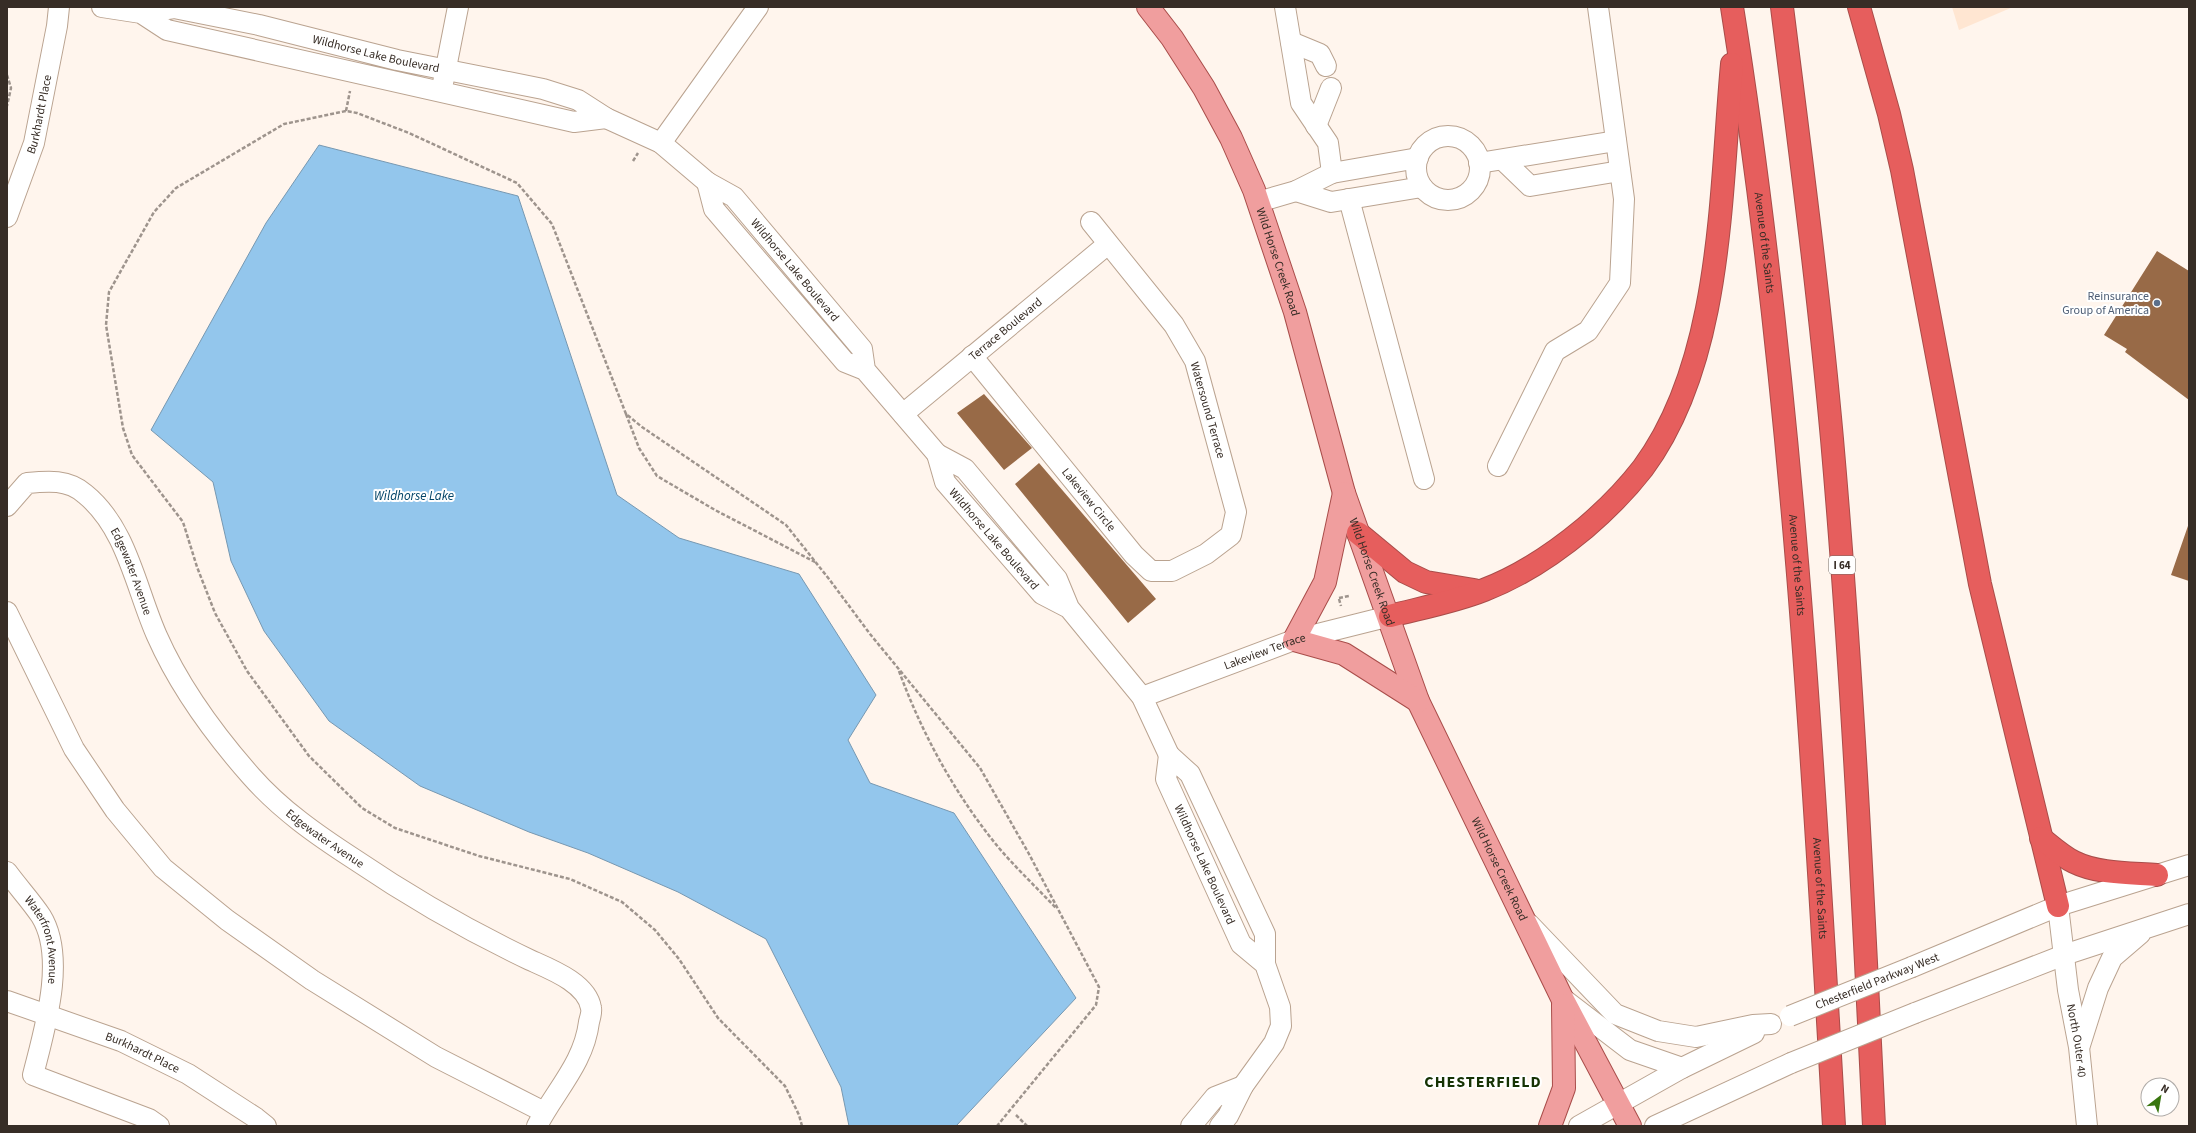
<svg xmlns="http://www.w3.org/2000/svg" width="2196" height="1133" font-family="'Source Sans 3',sans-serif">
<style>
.built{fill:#ffe6d2}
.water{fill:#93c6ec;stroke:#7798b1}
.building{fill:#986a47}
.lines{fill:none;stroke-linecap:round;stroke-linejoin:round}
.minor-casing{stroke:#baa390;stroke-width:22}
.major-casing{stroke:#a94d4a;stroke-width:24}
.highway-casing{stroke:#a94d4a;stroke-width:24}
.path{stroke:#9e948d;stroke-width:2.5;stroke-dasharray:4 2;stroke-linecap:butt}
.minor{stroke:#fff;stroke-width:20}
.major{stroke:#f09e9e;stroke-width:22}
.highway{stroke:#e65e5d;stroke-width:22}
.minor-bridge-casing{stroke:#baa390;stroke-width:22;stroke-linecap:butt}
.minor-bridge{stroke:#fff;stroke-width:20}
.service-dot{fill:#5c6f8a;stroke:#fff;stroke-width:1.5}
.labels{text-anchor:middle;stroke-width:4;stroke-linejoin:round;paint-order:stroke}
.shield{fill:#fff;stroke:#736c67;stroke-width:1}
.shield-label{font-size:11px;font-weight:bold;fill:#372d26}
.street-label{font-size:12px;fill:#372d26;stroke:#fff}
.service-label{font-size:12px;fill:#4e5e75;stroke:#fff;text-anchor:end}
.water-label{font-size:13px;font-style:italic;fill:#004367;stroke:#fff}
.district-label{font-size:16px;font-weight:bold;letter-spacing:1px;fill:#163304;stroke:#fff}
</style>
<rect width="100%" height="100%" fill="#fff5ed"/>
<path class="built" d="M1952 7H2013L1959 30Z"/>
<path class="water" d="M319 145 518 196 617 495 679 538 799 574 876 695 848 740 870 783 954 813 1076 998 956 1126H849L841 1087 766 939 678 892 588 853 529 832 420 786 329 721 264 631 231 561 213 482 151 430 266 223Z"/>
<path class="building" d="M2157 251 2189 271V400L2125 352 2127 349 2104 335Z
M984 394 1032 448 1004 470 957 413Z
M1039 463 1156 599 1128 623 1015 484Z
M2189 523V581L2171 575Z"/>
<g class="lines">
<g class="minor-casing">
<g id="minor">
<path id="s1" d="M102 7 141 13 174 8 259 25 397 60 543 89 578 100 606 118 574 122 167 30 141 13"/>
<path d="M1285 7 1301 103 1328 143 1332 173"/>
<path d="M1291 42 1320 54 1326 66"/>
<path d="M443 83 458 7"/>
<path d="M606 118 661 143 707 182"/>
<path d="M1316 126 1331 88"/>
<circle cx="1448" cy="168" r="32"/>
<path d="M661 143 758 7"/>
<path d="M1503 160 1530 186 1620 171"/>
<path d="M1479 163 1616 141"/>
<path d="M1296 191 1331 202 1422 187"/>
<path d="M1349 199 1424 479"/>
<path d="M1258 202 1296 191 1332 173 1418 158"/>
<path id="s2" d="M7 217 34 143 57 26 59 7"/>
<path id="s3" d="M972 356 1134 555 1151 571H1172L1206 554 1231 535 1236 512 1195 361 1174 325 1091 222"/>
<path d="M865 370 862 349 734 197 707 182 714 209 845 362 865 370 937 454"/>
<path id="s4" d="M903 414 1108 244"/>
<path d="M1498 466 1555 351 1588 331 1620 283 1624 199 1598 7"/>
<path id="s5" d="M7 506 27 483C48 481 68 479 85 494 127 528 136 589 157 636 180 688 214 734 251 776 281 810 317 835 354 859 410 897 469 931 530 960 550 969 587 983 591 1008 592 1012 590 1018 589 1022 584 1063 555 1091 537 1126"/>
<path d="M1069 608 1042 594 945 482 937 454 965 469 1057 579 1069 608 1142 697 1169 755"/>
<path d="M7 612 74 749 115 810 163 868 227 920 312 980 436 1057 544 1112"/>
<path id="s6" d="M1142 697 1294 640 1390 616"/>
<path id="s7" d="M7 872C18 887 31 901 41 916 67 958 44 1031 33 1075L149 1119 159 1126"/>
<path id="s8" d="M2058 906 2068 990 2079 1047 2087 1126"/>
<path d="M1529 924 1615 1014 1658 1031 1696 1037 1753 1025 1771 1024"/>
<path d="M1912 967 2058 906 2189 865"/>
<path d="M1562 998 1630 1050 1682 1068"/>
<path id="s9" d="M7 1001 121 1041 188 1074 256 1118 266 1126"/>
<path d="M1915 1013 2064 955 2189 914"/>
<path d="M2080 1045 2098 988 2112 958 2140 934"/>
<path id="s10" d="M1243 1086 1274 1043 1281 1026 1280 1007 1265 964V934L1190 774 1169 755 1166 779 1241 944 1265 964"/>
<path d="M1191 1126 1215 1097 1243 1086 1228 1116 1220 1126"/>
<path d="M1579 1126 1682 1068 1754 1033"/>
<path d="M1655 1126 1791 1063"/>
</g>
</g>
<g class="major-casing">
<g id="major">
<path id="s11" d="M1148 7 1172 38 1204 88 1231 138 1254 190 1295 312 1344 493 1418 701 1562 998 1630 1126"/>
<path d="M1344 493 1325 582 1294 640 1344 654 1418 701"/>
<path d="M1550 1126 1564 1088 1563 1005"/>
</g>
</g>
<g class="highway-casing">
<g id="highway">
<path id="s12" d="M1732 7C1791 377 1813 752 1834 1126"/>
<path d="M1782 7C1800 151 1819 294 1832 439 1852 667 1863 897 1874 1126"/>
<path d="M1859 7 1889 114 1902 170 1980 584 2058 906"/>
<path d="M1358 533 1405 572 1426 582 1474 590"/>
<path d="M1390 616C1421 608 1454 602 1484 590 1521 576 1555 553 1585 528 1606 510 1626 490 1643 468 1723 360 1720 193 1732 64"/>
<path d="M2041 838C2051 846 2062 856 2074 862 2098 874 2130 873 2157 875"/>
</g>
</g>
<path class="path" d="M7 75 11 88 7 106
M346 111 350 91
M633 161 638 153
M626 414 639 448 657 476 715 510 815 562
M1339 598 1349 596
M1339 599 1341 606
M899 671C922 734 956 796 999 848 1017 869 1037 888 1056 908
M1016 1115 1027 1126
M802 1126 799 1115 785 1086 718 1018 679 959 655 930 622 902 570 879 479 856 395 828 362 808 309 756 247 671 215 613 197 567 183 522 132 455 123 428 106 325 109 292 154 212 176 188 284 124 346 111 357 113 409 133 517 183 552 224 626 414 642 427 786 525 829 579 870 634 980 768 1029 854 1099 987 1096 1005 997 1126"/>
<use href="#minor" class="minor"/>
<use href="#major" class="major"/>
<use href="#highway" class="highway"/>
<g class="minor-bridge-casing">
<path id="minor-bridge" d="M1790 1016 1912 967
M1791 1063 1915 1013"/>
</g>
<use href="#minor-bridge" class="minor-bridge"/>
</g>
<circle class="service-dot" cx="2157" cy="303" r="4"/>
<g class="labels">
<rect class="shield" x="1829" y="556" width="26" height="18" rx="3"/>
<g class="shield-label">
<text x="1842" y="569">I 64</text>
</g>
<g class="street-label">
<text dy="4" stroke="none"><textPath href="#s1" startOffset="280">Wildhorse Lake Boulevard</textPath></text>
<text dy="4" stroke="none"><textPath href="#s2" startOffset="108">Burkhardt Place</textPath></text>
<text dy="4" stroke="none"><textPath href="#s12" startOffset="238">Avenue of the Saints</textPath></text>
<text dy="4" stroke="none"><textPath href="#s11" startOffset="288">Wild Horse Creek Road</textPath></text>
<text transform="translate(795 270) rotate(50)" y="4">Wildhorse Lake Boulevard</text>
<text dy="4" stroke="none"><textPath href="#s4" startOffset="133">Terrace Boulevard</textPath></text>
<text transform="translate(1208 410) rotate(74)" y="4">Watersound Terrace</text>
<text dy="4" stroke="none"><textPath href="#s3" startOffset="185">Lakeview Circle</textPath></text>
<text transform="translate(994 539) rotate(49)" y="4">Wildhorse Lake Boulevard</text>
<text dy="4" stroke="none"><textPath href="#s12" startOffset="562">Avenue of the Saints</textPath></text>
<text dy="4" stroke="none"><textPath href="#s11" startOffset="612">Wild Horse Creek Road</textPath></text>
<text dy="4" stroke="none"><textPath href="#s5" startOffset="183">Edgewater Avenue</textPath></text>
<text dy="4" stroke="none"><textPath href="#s6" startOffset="131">Lakeview Terrace</textPath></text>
<text dy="4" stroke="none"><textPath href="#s5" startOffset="519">Edgewater Avenue</textPath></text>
<text dy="4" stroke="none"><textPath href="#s10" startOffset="489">Wildhorse Lake Boulevard</textPath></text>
<text dy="4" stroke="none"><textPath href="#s11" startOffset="936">Wild Horse Creek Road</textPath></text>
<text dy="4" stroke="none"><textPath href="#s12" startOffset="886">Avenue of the Saints</textPath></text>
<text dy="4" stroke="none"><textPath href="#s7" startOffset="79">Waterfront Avenue</textPath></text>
<text transform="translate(1877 981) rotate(-22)" y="4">Chesterfield Parkway West</text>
<text dy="4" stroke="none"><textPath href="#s8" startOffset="136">North Outer 40</textPath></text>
<text dy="4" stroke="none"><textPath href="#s9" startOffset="145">Burkhardt Place</textPath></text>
</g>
<g class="service-label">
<text x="2149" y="300">Reinsurance<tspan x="2149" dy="14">Group of America</tspan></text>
</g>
<g class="water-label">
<text x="414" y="500">Wildhorse Lake</text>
</g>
<g class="district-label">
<text x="1483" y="1087">CHESTERFIELD</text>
</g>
</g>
<rect width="2196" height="1133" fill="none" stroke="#372d26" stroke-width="16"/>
<g transform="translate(2160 1097) rotate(31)"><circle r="19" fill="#ffffff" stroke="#afaba8"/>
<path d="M0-3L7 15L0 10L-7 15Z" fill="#39760f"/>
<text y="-6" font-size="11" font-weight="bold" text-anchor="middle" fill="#372d26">N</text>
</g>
</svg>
